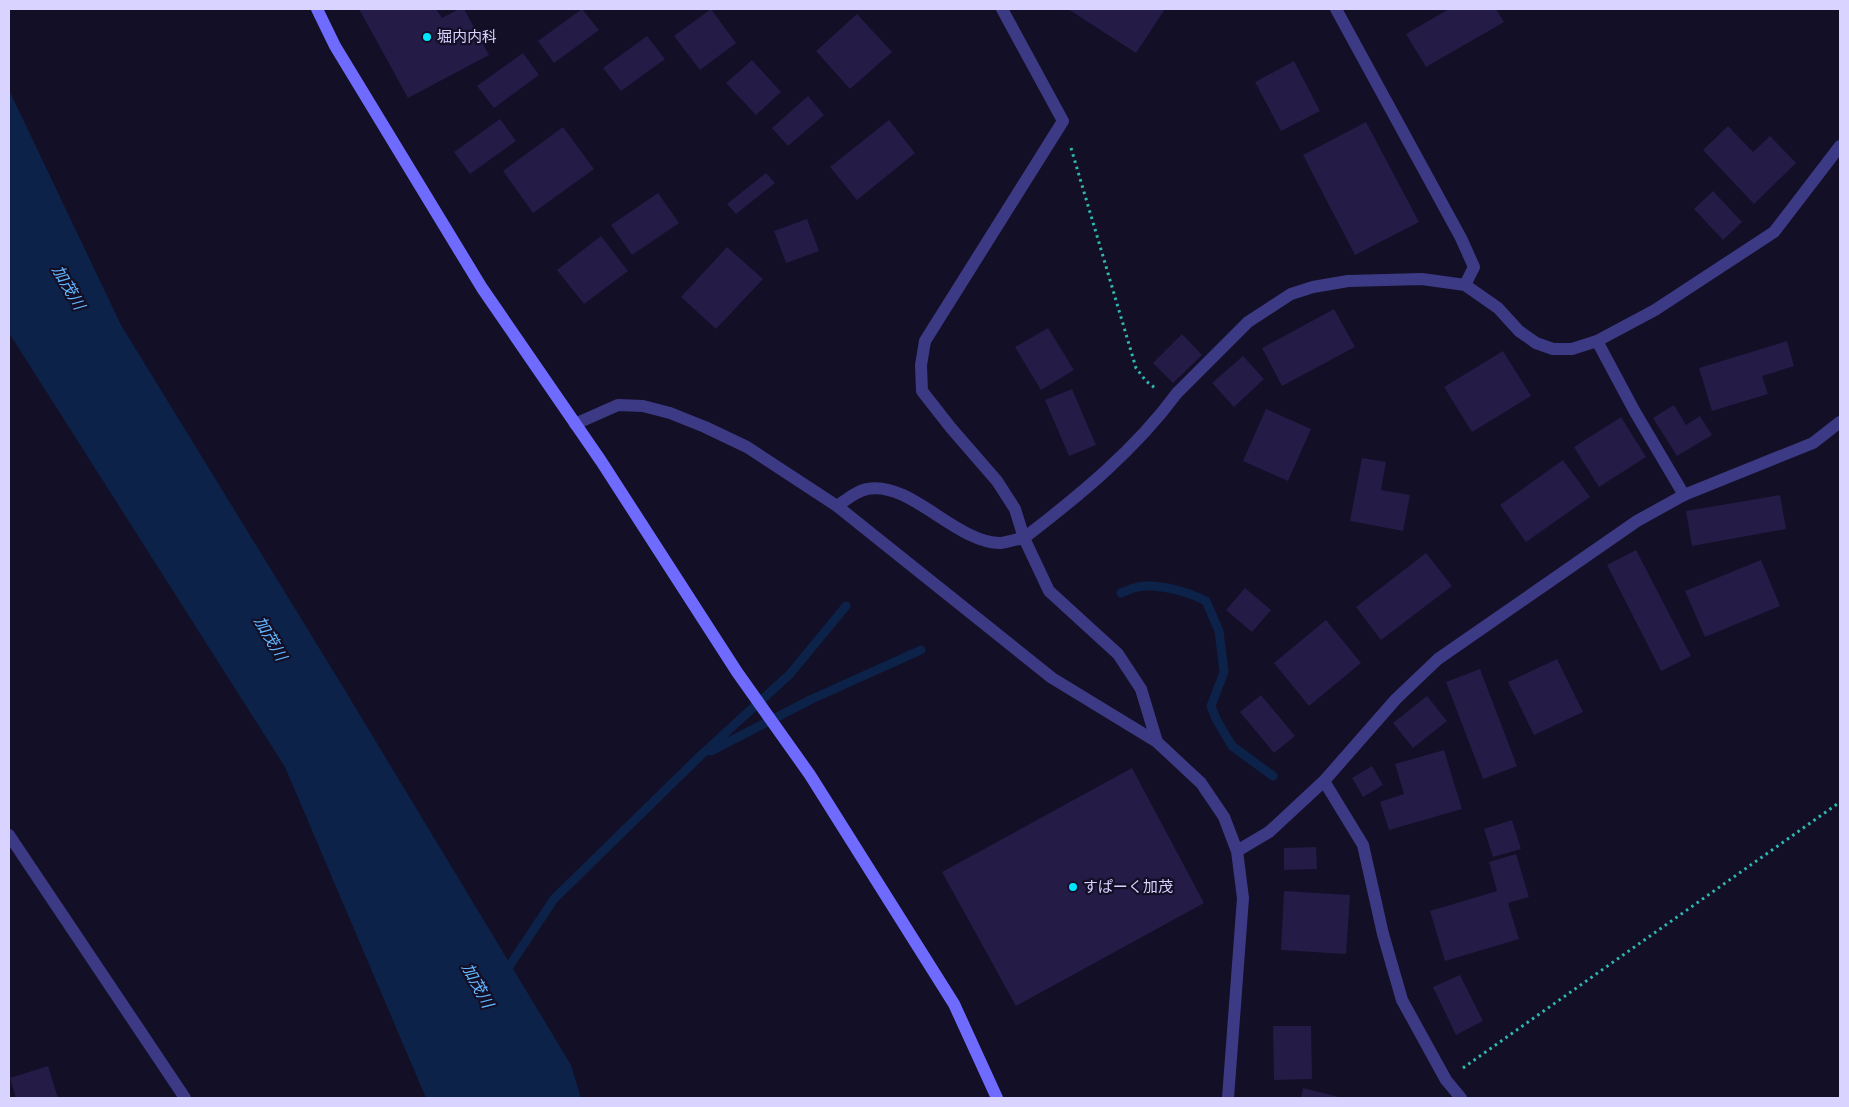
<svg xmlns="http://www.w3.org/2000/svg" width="1849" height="1107" font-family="Mulish,'Noto Sans JP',sans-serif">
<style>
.water{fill:#0c2248}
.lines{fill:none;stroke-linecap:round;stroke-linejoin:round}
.stream{stroke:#0c2248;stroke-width:9}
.building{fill:#241b47}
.path{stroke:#2fb8b0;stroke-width:3;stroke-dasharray:2.5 4;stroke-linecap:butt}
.lane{stroke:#3d3a85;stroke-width:12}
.street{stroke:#3d3a85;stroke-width:12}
.secondary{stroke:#6f6bff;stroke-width:12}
.poi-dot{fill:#00e5ff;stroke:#130f26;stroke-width:2}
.labels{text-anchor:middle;stroke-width:4.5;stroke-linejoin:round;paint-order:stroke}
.poi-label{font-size:15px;fill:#d9d4ff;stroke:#130f26;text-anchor:start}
.water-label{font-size:16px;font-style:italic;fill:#62b6ff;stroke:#130f26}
</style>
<rect width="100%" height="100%" fill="#130f26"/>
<path class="water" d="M9 90 121 325 343 687 571 1065 581 1098H426L285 767 9 333Z"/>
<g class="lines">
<path class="stream" d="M1121 593C1128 590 1137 586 1144 586 1164 585 1188 592 1206 601L1219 631 1224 672 1211 706 1216 719 1232 746 1273 776
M711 751 812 699 921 650
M504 974 554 899 699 757 790 674 846 606"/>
</g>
<path class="building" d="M359 9H436L442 18 459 9H464L489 55 408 98Z
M582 9 599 30 554 63 538 41Z
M711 9 736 43 700 70 674 36Z
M1068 9H1165L1136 53Z
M1449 9H1496L1504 22 1426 67 1406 34Z
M857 14 892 52 850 89 816 51Z
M647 36 665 59 621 91 603 68Z
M523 53 539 75 494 108 477 86Z
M752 60 781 92 756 115 726 83Z
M1294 61 1320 111 1281 131 1255 82Z
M808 96 824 115 788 146 772 128Z
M500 119 516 141 470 174 454 152Z
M889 120 915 153 857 200 830 167Z
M1366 122 1419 222 1355 255 1303 155Z
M1728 126 1753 152 1770 136 1796 163 1754 204 1703 150Z
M563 127 594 169 533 213 503 171Z
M766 173 775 183 736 214 727 204Z
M1713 191 1742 222 1723 240 1694 209Z
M658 193 679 223 632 255 611 225Z
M807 219 819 251 786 263 774 231Z
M601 236 628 271 584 304 557 270Z
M727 247 763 279 716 329 681 297Z
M1334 309 1355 347 1282 386 1262 348Z
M1048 328 1074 370 1041 390 1015 347Z
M1182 334 1202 355 1173 383 1153 363Z
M1787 341 1794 366 1762 376 1768 394 1712 411 1699 368Z
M1503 351 1531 396 1472 432 1444 387Z
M1243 356 1264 379 1234 407 1212 383Z
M1072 389 1096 445 1069 456 1045 400Z
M1674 405 1686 425 1700 416 1712 435 1677 456 1653 418Z
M1266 409 1311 429 1288 481 1243 461Z
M1621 417 1646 457 1599 487 1574 447Z
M1362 458 1386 462 1381 490 1410 495 1403 531 1350 521Z
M1563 460 1590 497 1526 542 1500 505Z
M1780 495 1786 529 1692 546 1686 511Z
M1636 550 1691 656 1661 671 1607 565Z
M1426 553 1452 586 1381 640 1356 607Z
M1761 560 1780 606 1705 637 1685 591Z
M1245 588 1271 610 1252 632 1226 610Z
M1326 620 1361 663 1309 706 1274 663Z
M1557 659 1583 712 1534 735 1508 682Z
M1480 669 1517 766 1483 779 1446 682Z
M1261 695 1295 736 1274 753 1240 712Z
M1427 696 1447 721 1413 748 1393 723Z
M1444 750 1462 809 1389 830 1380 802 1404 794 1395 764Z
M1372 766 1383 785 1363 797 1352 778Z
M1132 768 1204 903 1016 1006 942 872Z
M1512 820 1521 849 1493 857 1484 829Z
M1316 847 1317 869 1284 870V848Z
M1516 854 1529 897 1508 903 1519 939 1445 961 1430 911 1497 891 1489 862Z
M1284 891 1350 895 1346 954 1281 950Z
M1460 975 1483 1021 1456 1035 1433 987Z
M1273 1026H1311L1312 1079 1274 1080Z
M48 1066 58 1098H16L10 1078Z
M1303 1088 1343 1098H1301Z"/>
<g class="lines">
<path class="path" d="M1071 148 1136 368 1146 381 1155 388
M1463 1068 1840 802"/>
<path class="lane" d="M1597 341 1635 412 1684 495
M1024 538C1080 495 1135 450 1177 393"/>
<path class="street" d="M1002 9 1063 121 925 341 921 365 922 391 951 428 997 481 1015 509 1024 538 1049 591 1118 654 1141 689 1157 742
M1336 9 1461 238 1474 267 1465 285
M1177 393 1248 322 1291 294 1313 287 1348 281 1422 279 1465 285 1498 308 1519 331 1536 343 1553 349H1572L1597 341 1655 310 1774 232 1840 146
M575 424 618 405 643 406 670 413 705 427 747 447 837 506 1052 678 1157 742 1201 783 1224 817 1237 851 1243 898 1228 1098
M837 506C846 500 856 491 867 489 910 480 957 544 1001 543 1008 542 1017 539 1024 538
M1324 781 1363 845 1383 934 1402 1000 1446 1080 1461 1098
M9 835 185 1098
M1237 851 1269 832 1324 781 1396 699 1438 659 1637 521 1684 495 1813 443 1840 422"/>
<path class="secondary" d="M317 9 335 46 482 288 601 461 737 672 810 775 954 1004 997 1098"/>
</g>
<g class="poi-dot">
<circle cx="427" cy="37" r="5"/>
<circle cx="1073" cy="887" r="5"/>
</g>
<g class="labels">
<g class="poi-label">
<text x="437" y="42">堀内内科</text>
<text x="1083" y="892">すぱーく加茂</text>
</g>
<g class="water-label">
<text transform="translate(69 287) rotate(60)" y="6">加茂川</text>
<text transform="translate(271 638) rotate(60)" y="6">加茂川</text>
<text transform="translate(478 985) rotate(62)" y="6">加茂川</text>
</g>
</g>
<rect width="1849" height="1107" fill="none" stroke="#d9d4ff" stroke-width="20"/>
</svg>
